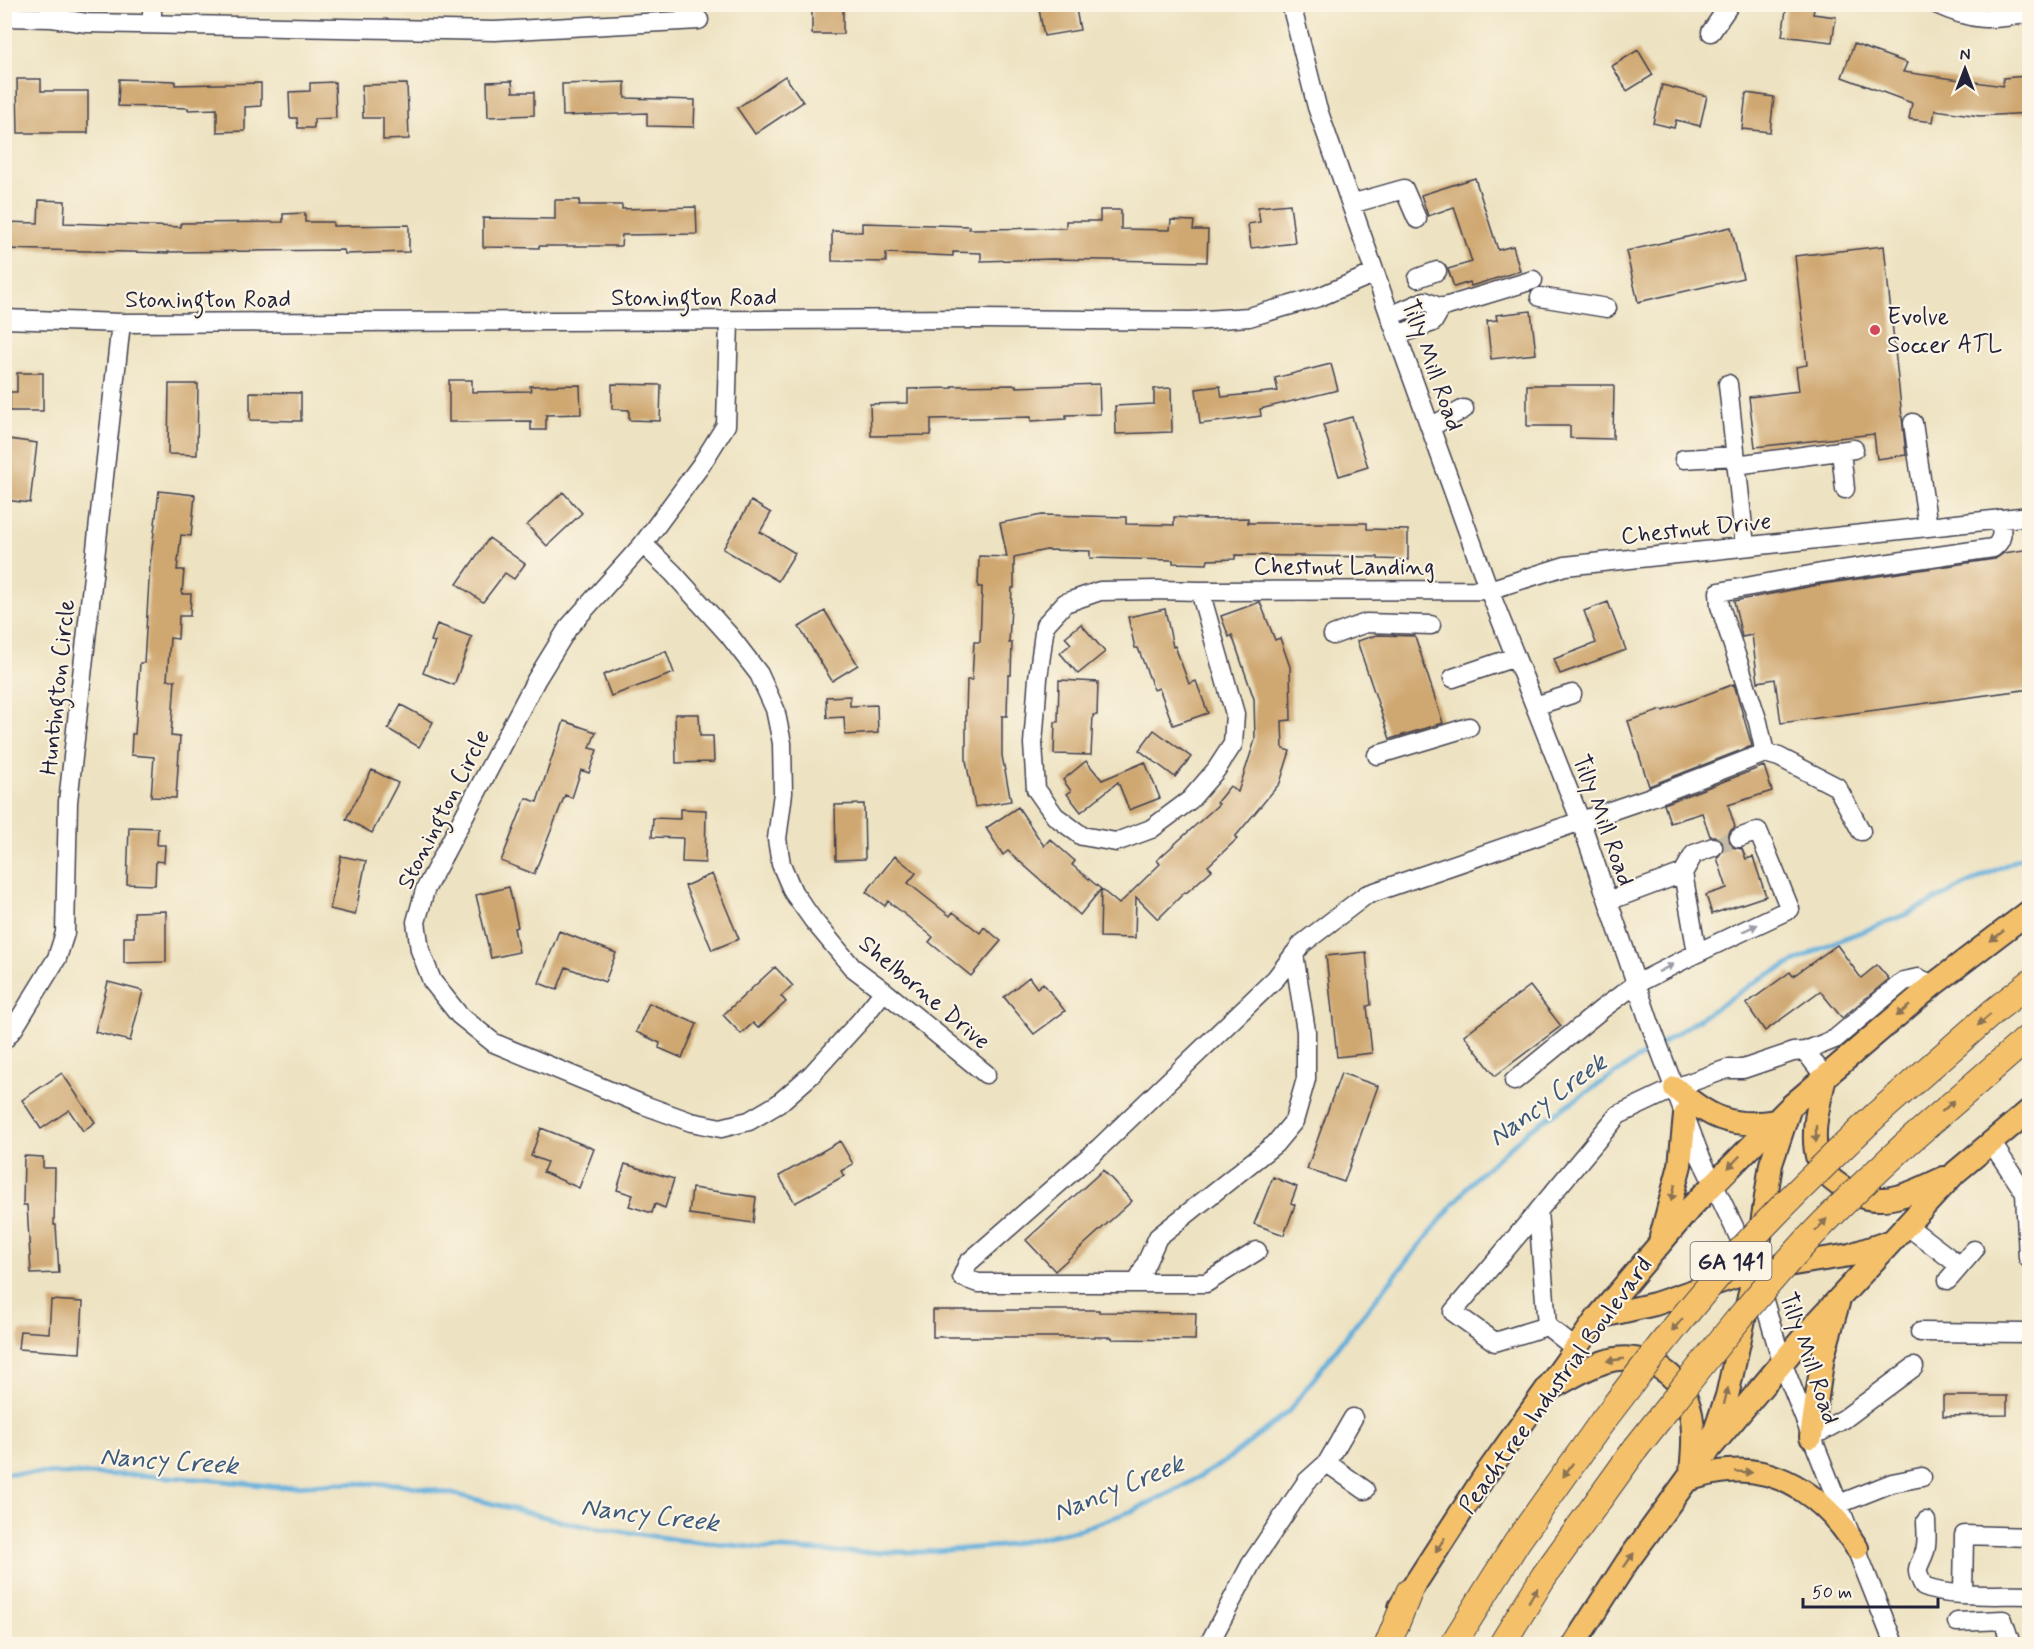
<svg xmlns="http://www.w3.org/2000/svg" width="2034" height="1649" font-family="Mynerve,sans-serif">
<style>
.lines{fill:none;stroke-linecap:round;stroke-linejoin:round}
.stream{stroke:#61adda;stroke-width:5}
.building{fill:#cfa771}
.minor-tunnel{stroke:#c4bca6;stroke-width:18;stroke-dasharray:18 9;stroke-linecap:butt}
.minor-casing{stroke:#403f4f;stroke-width:21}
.major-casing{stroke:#403f4f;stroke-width:26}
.highway-casing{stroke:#403f4f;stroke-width:28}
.minor{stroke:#fff;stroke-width:18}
.major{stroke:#f4c16a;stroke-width:22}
.highway{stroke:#f4c16a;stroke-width:26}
.highway-bridge-casing{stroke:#403f4f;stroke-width:28;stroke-linecap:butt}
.highway-bridge{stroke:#f4c16a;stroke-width:26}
.oneway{fill:#9c9ca7}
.oneway2{fill:#8b7252}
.poi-dot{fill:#d1495b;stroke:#fcf5e5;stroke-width:2}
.labels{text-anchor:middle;stroke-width:4.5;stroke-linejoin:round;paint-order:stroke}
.shield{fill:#fcf5e5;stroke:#63616e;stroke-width:1.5}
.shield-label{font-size:22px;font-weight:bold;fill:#22223b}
.street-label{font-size:24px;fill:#22223b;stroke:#fcf5e5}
.poi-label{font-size:24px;fill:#22223b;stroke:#fcf5e5;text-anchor:start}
.water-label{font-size:26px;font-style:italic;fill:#3b5a7b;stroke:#fcf5e5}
</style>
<rect width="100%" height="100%" fill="#fcf5e5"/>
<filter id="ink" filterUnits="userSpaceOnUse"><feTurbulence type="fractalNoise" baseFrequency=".0167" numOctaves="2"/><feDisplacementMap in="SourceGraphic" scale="12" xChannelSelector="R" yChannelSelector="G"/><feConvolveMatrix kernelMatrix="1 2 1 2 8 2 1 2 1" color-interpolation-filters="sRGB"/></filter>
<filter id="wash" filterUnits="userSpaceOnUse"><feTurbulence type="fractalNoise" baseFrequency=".008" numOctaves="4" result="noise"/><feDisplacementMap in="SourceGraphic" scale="24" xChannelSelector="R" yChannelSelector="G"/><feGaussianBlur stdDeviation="1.35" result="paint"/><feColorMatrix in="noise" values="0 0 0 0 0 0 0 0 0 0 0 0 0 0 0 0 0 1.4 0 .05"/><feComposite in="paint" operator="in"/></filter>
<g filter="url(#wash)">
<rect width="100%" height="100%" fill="#ede2c1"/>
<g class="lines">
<path class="stream" d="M4 1473 138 1475 214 1480 279 1487 338 1483 400 1484 458 1495 573 1524 679 1540 760 1548 841 1552H921L1002 1546 1081 1529 1132 1511 1180 1488 1226 1461 1289 1411 1356 1323 1475 1178 1529 1130 1760 979 1830 944 1907 914 2030 853"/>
</g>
<g id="blocks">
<path class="building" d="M812 4H843V34H812Z
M1038 4H1075L1080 30 1044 36Z
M1787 4H1815L1813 14 1836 17 1832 42 1782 36Z
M1854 44 1907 63 1903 72 2003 86V78L2027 76 2030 113 1980 116 1935 110 1933 122 1909 119 1912 103 1842 77Z
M1638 50 1653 75 1627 91 1612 66Z
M785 76 803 102 755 134 737 108Z
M17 79H41V91H88V133H18Z
M119 79 175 81V85L261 83V106L245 107V131L217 132V109L188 110V108L118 106Z
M512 81 513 92H534V115L488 117 487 82Z
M335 82 336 118 314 119V128H298L297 118H290L289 92 310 91V83Z
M625 82V98L695 100 694 127 647 126V113L563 116 562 84Z
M407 84 409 139 383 140V118H363L362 85Z
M1662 85 1707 96 1700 126 1676 120 1674 128 1653 123Z
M1746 93 1774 97 1770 132 1742 129Z
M1475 178 1498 250 1513 246 1520 271 1471 286 1470 282 1454 287 1448 269 1472 262 1454 207 1428 216 1421 195Z
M39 200 65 201 64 223 181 227V223L283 222V214L305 213V222H333V226L409 225V252L345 254 344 250 168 252V253L4 249V222L38 223Z
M555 200H580L579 205H622V209L696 207 697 234 622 235 621 246H539V248L483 247V218L555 219Z
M1290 204 1295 243 1251 248 1248 224 1260 222 1258 207Z
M1100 210H1121V229L1170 230 1171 220 1194 221 1193 230H1208L1207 262 1053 259 981 261V253L953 252V256L886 253V262L832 261V231L862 232V223L969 226V229L1066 228V221H1100Z
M1731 227 1743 278 1638 302 1626 251Z
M1884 246 1906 455 1877 459 1874 434 1755 447 1749 397 1799 391 1796 367 1807 365 1795 256Z
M1531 311 1536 354 1491 359 1487 321 1497 320 1496 315Z
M1331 364 1338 390 1260 409 1261 416 1200 424 1196 389 1220 386 1222 397 1278 391 1275 378Z
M17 373H43V411H10V392H17Z
M449 380H472V392L531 391 530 386 580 385 581 414 546 415V430H531V421L449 422Z
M169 384H198L197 455 168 454Z
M612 384 661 385 660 421 629 420V410L612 409Z
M1099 384 1100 414 1066 415V419L1031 421V417L931 419V435L871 436 870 404 908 403V389L952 388V386L1016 385V387Z
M1527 385H1614L1613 439 1570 438V426H1527Z
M1171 388 1172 432 1116 434 1115 406 1154 404V389Z
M250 392 301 393V421L250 420Z
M1352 417 1368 467 1339 476 1323 425Z
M9 439 37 443 30 503 4 500V472Z
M159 491 195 495 191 536 181 535 177 570H184L182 594H191L190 616H179L178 639 170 638 167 680H175L171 736 180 737 176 798 151 797 154 757 131 755 132 734H135L140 663H144L150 565Z
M563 492 582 513 547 546 527 525Z
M751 501 771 513 760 532 795 553 778 581 723 549Z
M1042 515 1126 517V524L1174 525V517L1208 519 1248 518V523H1367V529L1408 530V560L1378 559V557L1235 555V559L1208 560 1207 564 1173 563V560L1090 558V551L1046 550 1014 557V588H1012L1009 643H1012L1011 675H1008L1007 716H1002V756L1011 801 975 807 966 761V715L967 680H972L974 642H980L982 587H978L979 556 1007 557 1000 523Z
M489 538 525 564 514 579 505 573 483 602 457 584Z
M2030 549V689L1781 723 1775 679 1758 682 1752 635 1742 637 1734 601 1823 584 1995 559 2004 553Z
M1260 602 1275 640 1280 638 1290 667 1291 720 1282 721 1283 749 1290 751 1280 783 1235 837 1237 839 1208 866 1212 870 1186 893 1185 892 1158 919 1136 897 1135 938 1100 937 1101 889 1119 904 1160 864 1157 860 1219 804 1217 802 1230 786 1238 792 1255 740 1254 699 1232 635 1229 637 1221 616Z
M1608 602 1626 650 1560 674 1554 659 1596 643 1584 611Z
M1165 609 1173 647 1175 646 1189 684 1196 681 1208 713 1173 725 1159 688 1154 690 1138 648H1135L1128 617Z
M825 611 858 665 832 681 799 627Z
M437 624 472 637 454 685 423 673 435 642 431 641Z
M1081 624 1105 652 1078 674 1060 653 1071 644 1065 637Z
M1377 635 1415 636 1443 723 1390 739 1357 641Z
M666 651 674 673 611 696 603 675Z
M1059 680 1098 682 1097 715H1093L1091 755 1054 754 1055 722H1058Z
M1734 684 1752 746 1649 786 1628 721 1662 710 1663 711Z
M850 696V706L877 705 878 733 845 735 844 717 827 718 826 697Z
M401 705 433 722 419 747 388 729Z
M675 714H699L700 736H713L714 762 676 763Z
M564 721 596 732 590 748 597 750 589 773 581 770 572 798 565 795 534 874 501 861 526 798 537 802Z
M1154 730 1191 757 1175 777 1139 750Z
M1086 761 1102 780 1145 762 1160 798 1129 810 1118 782 1081 812 1067 794 1071 791 1063 780Z
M1764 766 1772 791 1728 805 1735 827 1730 831 1728 837 1729 842 1732 847 1742 849 1746 859 1753 857 1766 896 1712 914 1706 895 1727 888 1717 858 1724 849 1723 843 1715 836H1710L1702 813 1670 823 1664 804Z
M372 770 398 783 372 833 346 819Z
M864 804 865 859 836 860 835 805Z
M1018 807 1044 846 1050 839 1075 861 1072 865 1101 889 1080 915 1008 851 1003 855 986 828Z
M680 809 706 810 705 863 682 862 683 838 652 837 653 818 680 819Z
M129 827 158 828 157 845H165L164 862 156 861 155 885 127 884Z
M341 856 366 861 355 915 330 909Z
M895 856 916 873 908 883 950 916 953 912 980 933 984 927 1001 941 971 976 929 942 933 937 888 901 885 906 866 892Z
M712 874 739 939 712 950 685 886Z
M509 887 518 927 514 928 519 952 491 958 476 895Z
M166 911V962L124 963V937H134V912Z
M559 931 616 953 605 982 566 967 557 990 539 983Z
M1837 945 1861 978 1877 965 1889 979 1842 1018 1820 991 1765 1031 1746 1004 1790 972 1793 976Z
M1366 952 1371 1005 1367 1006 1372 1053 1337 1057 1326 956Z
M775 967 793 986 781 996 786 1002 758 1028 753 1023 741 1034 723 1015Z
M1029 977 1037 988 1043 983 1065 1011 1034 1034 1004 997Z
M108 982 143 991 130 1041 95 1032Z
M1530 986 1561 1026 1495 1076 1464 1035Z
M649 1003 697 1024 682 1058 659 1048 660 1043 636 1032Z
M62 1073 95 1122 83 1131 69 1110 41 1129 22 1100Z
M1341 1073 1378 1086 1344 1182 1307 1169Z
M541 1128 594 1149 579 1188 543 1172 547 1162 531 1156Z
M840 1141 853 1164 841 1171 844 1176 795 1203 779 1176Z
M24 1156 43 1157V1168H55L54 1225H56L59 1273 31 1274 27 1205H23Z
M625 1164 674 1179 665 1208 655 1204 652 1213 629 1206 633 1195 617 1190Z
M1103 1170 1132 1201 1055 1271 1026 1240Z
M1273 1177 1297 1187 1291 1203 1295 1205 1284 1235 1254 1224Z
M692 1188 756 1197 753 1223 689 1214Z
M51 1300 83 1302 80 1353 18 1349 20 1331 49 1333Z
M933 1310H1099V1312L1196 1313 1195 1340 1112 1339V1337H933Z
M1943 1396H2007V1415L1943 1416Z"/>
</g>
</g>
<g filter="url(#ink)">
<use href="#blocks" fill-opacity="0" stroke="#403f4f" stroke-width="1.5"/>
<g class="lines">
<path class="minor-tunnel" d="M1713 847 1739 838"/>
<g class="minor-casing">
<path id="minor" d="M152 4V23
M1291 4 1317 107 1390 316 1489 590 1581 822 1649 1021 1700 1156 1748 1256
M1936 4C1973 21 1990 21 2030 13
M4 17 52 18 87 23 495 31 699 20
M1711 32 1730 4
M1351 204 1404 189 1417 219
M1418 278 1437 271
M1540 297 1607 308
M1390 316 1425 301 1441 308 1533 280
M4 319 121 323 982 319 1191 321 1249 317 1319 297 1375 273
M729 321 726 425 701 465 643 544 568 628 536 680 425 890 416 922 420 950 432 981 459 1015 494 1043 644 1105 691 1122 721 1128 749 1121 778 1104 811 1075 861 1020 884 991
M1397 335 1433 322 1441 308
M1728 384 1745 546
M1913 423 1928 527
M1430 427 1464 409
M1841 451 1845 489
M1684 459 1735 456
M1736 465 1854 449
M643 544 673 573 729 635 759 674 775 709 782 743 783 793 777 839 781 864 793 892 813 920 852 967 884 991 986 1074
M1158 590 1200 591 1235 714 1233 744 1216 770 1190 800 1151 829 1116 842 1082 836 1055 816 1036 789 1033 744 1038 678 1045 625 1065 603 1100 591Z
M1200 591 1489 590 1565 566 2030 516
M1333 635 1366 623 1431 625
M1453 678 1515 657
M1535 706 1572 694
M1765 753 1758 722 1720 606 1719 592 1821 573 1993 548C2004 540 2002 532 2000 519
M1377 755 1469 727
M1608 901 1683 873
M1697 953 1683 873 1694 854 1713 847
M4 1040 14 1028 57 958 65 933 68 802 121 323
M1805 1051 1835 1039 1904 981 1918 978 1933 985
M1514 1081 1602 1009 1636 984 1697 953 1790 909 1758 831 1739 838
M1991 1142 2025 1193 2030 1197
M2025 1193 2028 1258
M1538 1211 1453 1312 1495 1342 1547 1326
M1906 1225 1960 1266
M1257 1251 1206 1283H978L962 1277 968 1263 1099 1148 1276 978 1302 944 1366 895 1651 797 1765 753 1779 757 1837 787 1861 831
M1948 1280 1974 1250
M1137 1283 1158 1237 1275 1144 1294 1121 1306 1079V1031L1294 954
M1759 1284 1782 1362 1894 1644
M1920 1332 2027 1333
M1576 1349 1547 1326 1538 1211 1618 1115 1675 1088 1727 1069H1743L1793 1052 1805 1051 1825 1077
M1811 1437 1844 1419 1914 1367
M1327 1463 1365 1490
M1839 1504 1892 1483 1922 1477
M1926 1521C1926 1530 1928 1542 1925 1551 1919 1569 1913 1566 1924 1587 1949 1598 2000 1594 2030 1595
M1963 1593 1964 1535 2030 1537
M1957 1622 2003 1620 2011 1644
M1209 1644 1251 1564 1307 1481 1327 1463 1353 1418"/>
</g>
<g class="major-casing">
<path id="major" d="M1825 1077C1819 1103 1810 1133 1818 1160 1822 1170 1830 1179 1839 1185 1875 1212 1908 1195 1944 1178
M1675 1088C1708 1117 1731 1129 1776 1121
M1661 1237 1680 1165 1685 1115
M1598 1317 1655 1304 1755 1270 1850 1255 1889 1242
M1550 1389C1567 1380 1585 1368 1604 1362 1637 1351 1674 1367 1687 1400 1696 1423 1693 1450 1691 1473
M1713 1437 1727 1396 1755 1270 1771 1164 1789 1110
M1811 1437 1823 1356 1838 1303
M1687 1480C1700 1476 1714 1472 1728 1471 1784 1466 1829 1503 1857 1548
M1400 1607 1484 1477 1598 1317 1691 1207 1791 1106 1933 985 2030 911
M1574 1644 1627 1562 1708 1451 1807 1333 1956 1172 2030 1110"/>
</g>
<g class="highway-casing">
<path id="highway" d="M1876 1115 1994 1011 2030 983
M1905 1145 2030 1036
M1388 1644 1409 1592
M1453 1644 1517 1542 1602 1422
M1502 1644 1544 1576 1636 1448"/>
</g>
<use href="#minor" class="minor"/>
<use href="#major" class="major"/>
<use href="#highway" class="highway"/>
<g class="highway-bridge-casing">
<path id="highway-bridge" d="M1602 1422C1643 1368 1685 1312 1731 1261 1777 1210 1826 1163 1876 1115
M1636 1448C1690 1380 1742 1311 1801 1247 1833 1211 1869 1179 1905 1145"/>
</g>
<use href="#highway-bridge" class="highway-bridge"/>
</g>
<defs><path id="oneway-solid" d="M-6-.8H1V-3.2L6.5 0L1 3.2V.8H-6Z" transform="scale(1.5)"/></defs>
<g class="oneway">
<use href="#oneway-solid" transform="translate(1750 928) rotate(-25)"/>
<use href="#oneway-solid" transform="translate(1666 968) rotate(-27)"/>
</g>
<g class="oneway2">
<use href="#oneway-solid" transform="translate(1997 936) rotate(143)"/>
<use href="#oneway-solid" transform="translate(1903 1011) rotate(140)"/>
<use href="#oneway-solid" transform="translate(1984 1020) rotate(139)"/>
<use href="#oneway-solid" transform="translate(1948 1106) rotate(-42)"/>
<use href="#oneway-solid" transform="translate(1816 1134) rotate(90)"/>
<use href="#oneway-solid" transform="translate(1734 1162) rotate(134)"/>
<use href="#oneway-solid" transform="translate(1673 1193) rotate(103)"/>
<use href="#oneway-solid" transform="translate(1821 1225) rotate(-47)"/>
<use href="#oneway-solid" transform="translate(1677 1325) rotate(130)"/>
<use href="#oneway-solid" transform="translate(1615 1360) rotate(172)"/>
<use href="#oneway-solid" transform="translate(1726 1396) rotate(-76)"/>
<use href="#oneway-solid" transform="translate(1568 1470) rotate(125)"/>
<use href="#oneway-solid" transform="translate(1744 1472) rotate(4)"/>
<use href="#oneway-solid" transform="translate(1440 1545) rotate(123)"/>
<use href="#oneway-solid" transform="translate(1629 1560) rotate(-55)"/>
<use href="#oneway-solid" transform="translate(1533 1595) rotate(-58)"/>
</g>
</g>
<circle class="poi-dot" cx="1875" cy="330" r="6"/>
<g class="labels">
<rect class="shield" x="1690.5" y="1242" width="81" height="38" rx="4.5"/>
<g class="shield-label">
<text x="1731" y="1269">GA 141</text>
</g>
<g class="street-label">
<text x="694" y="305">Stonington Road</text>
<text x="208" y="307">Stonington Road</text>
<text transform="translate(1433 365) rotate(70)" y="8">Tilly Mill Road</text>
<text transform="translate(1696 528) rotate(-6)" y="8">Chestnut Drive</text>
<text x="1344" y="574">Chestnut Landing</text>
<text transform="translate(57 687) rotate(-84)" y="8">Huntington Circle</text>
<text transform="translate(443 809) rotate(-63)" y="8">Stonington Circle</text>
<text transform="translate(1604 820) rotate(70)" y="8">Tilly Mill Road</text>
<text transform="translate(925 992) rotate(40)" y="8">Shelborne Drive</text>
<text transform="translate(1810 1358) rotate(71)" y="8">Tilly Mill Road</text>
<text transform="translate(1555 1385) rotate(-54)" y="8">Peachtree Industrial Boulevard</text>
</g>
<g class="poi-label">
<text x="1887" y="324">Evolve<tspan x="1887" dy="28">Soccer ATL</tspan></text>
</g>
<g class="water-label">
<text transform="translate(1547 1099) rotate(-36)" y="9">Nancy Creek</text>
<text transform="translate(169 1460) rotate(4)" y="9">Nancy Creek</text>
<text transform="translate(1118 1487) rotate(-22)" y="9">Nancy Creek</text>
<text transform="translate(650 1514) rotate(7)" y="9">Nancy Creek</text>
</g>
</g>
<rect width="2034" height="1649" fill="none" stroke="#fcf5e5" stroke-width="24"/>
<g transform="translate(1965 69)" stroke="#fcf5e5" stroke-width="4.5" paint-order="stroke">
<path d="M0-4.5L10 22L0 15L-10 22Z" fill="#22223b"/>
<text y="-9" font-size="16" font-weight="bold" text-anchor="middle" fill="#22223b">N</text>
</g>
<path d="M1803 1598v9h135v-9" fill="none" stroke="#22223b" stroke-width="3"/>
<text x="1812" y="1598" font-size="18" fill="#22223b" stroke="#fcf5e5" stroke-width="4.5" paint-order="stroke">50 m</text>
</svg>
